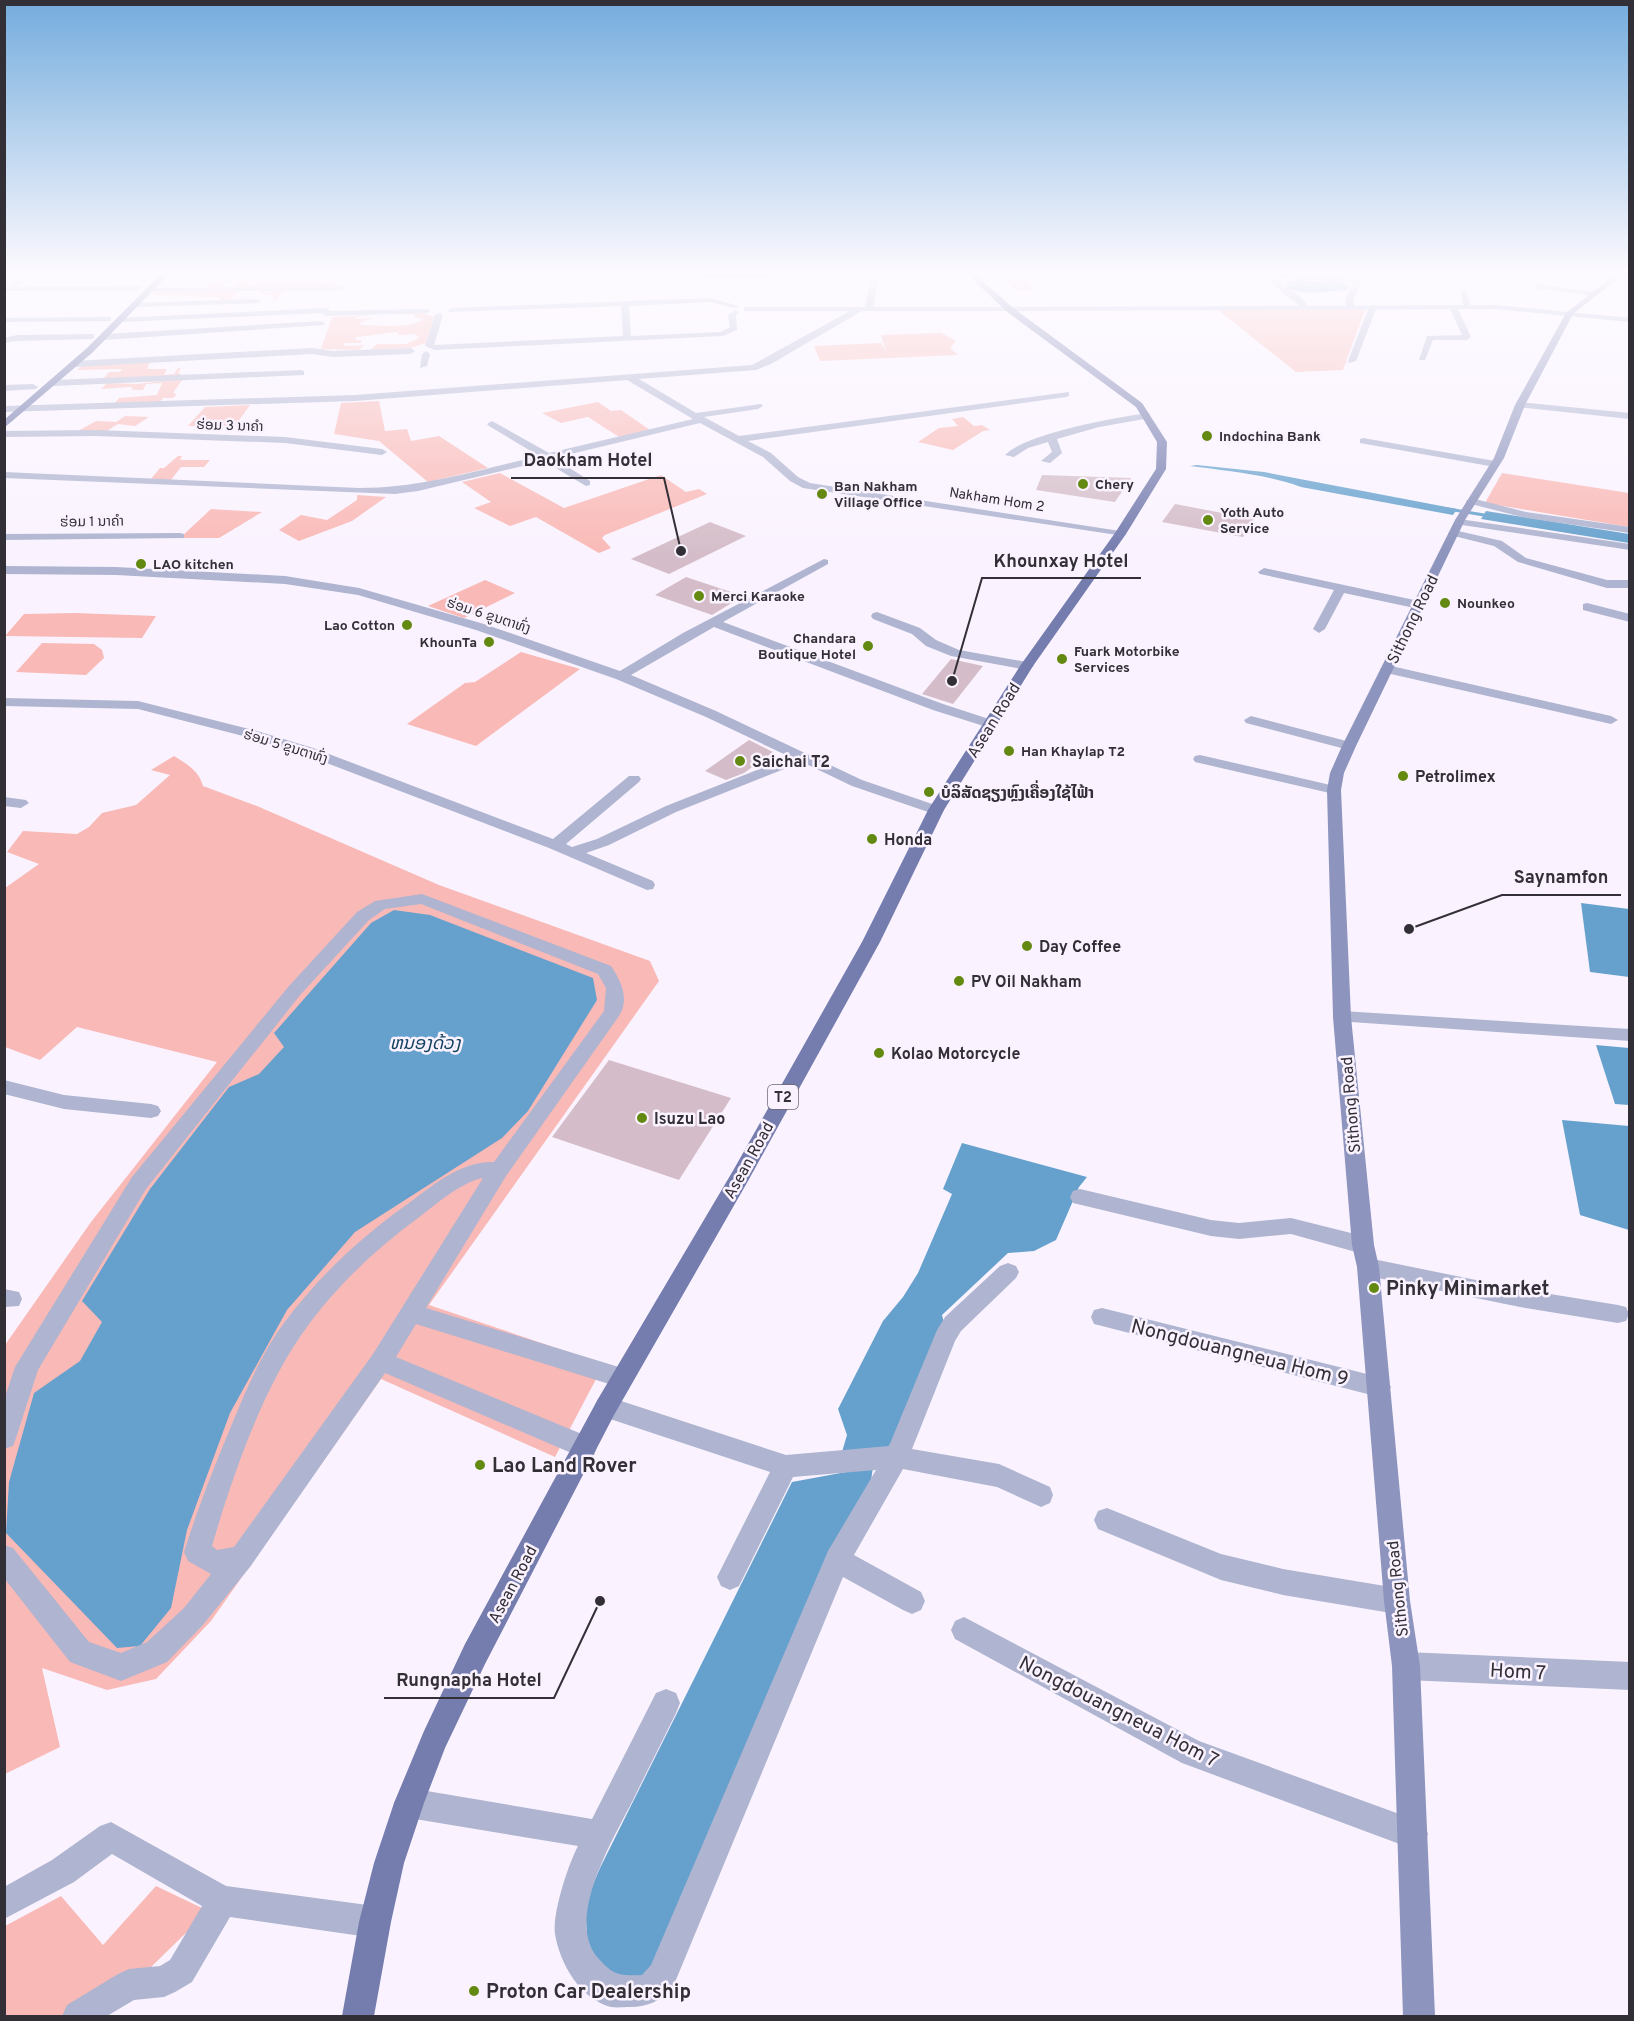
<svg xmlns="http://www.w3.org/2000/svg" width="1634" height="2021" font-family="Overpass,'Noto Sans Lao',sans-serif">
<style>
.green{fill:#f9b9b6}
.water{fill:#66a1cd}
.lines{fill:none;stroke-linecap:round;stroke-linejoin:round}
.stream{stroke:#66a1cd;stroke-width:3}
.building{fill:#d4bdc8}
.minor{fill:#afb4d0;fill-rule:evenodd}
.tertiary{fill:#afb4d0;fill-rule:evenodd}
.secondary{fill:#8d94bd;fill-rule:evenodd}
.primary{fill:#757cae;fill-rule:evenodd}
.trunk{fill:#6a72a8;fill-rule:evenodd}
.poi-dot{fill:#638911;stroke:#faf3ff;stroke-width:2}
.labels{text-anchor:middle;stroke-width:5;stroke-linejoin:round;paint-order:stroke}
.far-street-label{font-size:14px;fill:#332f36;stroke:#faf3ff}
.far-poi-label{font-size:14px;font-weight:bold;fill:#332f36;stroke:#faf3ff;text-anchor:start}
.shield{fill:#faf3ff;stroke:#6f6a72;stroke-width:1.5}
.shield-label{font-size:15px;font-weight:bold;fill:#332f36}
.street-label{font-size:16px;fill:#332f36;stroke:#faf3ff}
.poi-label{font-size:16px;font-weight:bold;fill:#332f36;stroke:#faf3ff;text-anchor:start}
.water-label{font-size:18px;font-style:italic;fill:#144260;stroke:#faf3ff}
.near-poi-label{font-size:20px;font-weight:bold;fill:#332f36;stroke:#faf3ff;text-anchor:start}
.near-street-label{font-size:20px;fill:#332f36;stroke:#faf3ff}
.leader{fill:none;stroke:#332f36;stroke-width:2}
.callout-dot{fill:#332f36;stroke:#faf3ff;stroke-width:2}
.callout-label{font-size:18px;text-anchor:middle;font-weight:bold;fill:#332f36;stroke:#faf3ff;stroke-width:5;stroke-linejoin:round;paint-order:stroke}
</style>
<rect width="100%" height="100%" fill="#faf3ff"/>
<path class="green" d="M260 275 244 280 250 281 247 286 278 282 336 283 331 290H285L275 300H272L274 296 259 293 261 291 240 290 228 301 217 302 220 298 217 297 151 295 155 291 203 290 209 284H217L219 281H227L220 287 237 288 238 281 223 280 226 277Z
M1362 309 1365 310 1343 370 1296 372 1218 310Z
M421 312 434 317 426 343 410 348 370 350 377 344H406L419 338 415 334 398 335V332C384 333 370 336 356 337V340H362L361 343H345L344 346 364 345 359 350 321 349 332 317 372 315 357 317 355 319 374 318 361 322 360 325C378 325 406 329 423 320L414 316V314H384Z
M941 333 956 341 950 348 958 355 820 361 814 346 881 343 886 352 881 335Z
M150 361 147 369H167L164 375 174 374 178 368H181L178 373 181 374 180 377 103 379 109 372H120L122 369 77 370 85 364Z
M183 379 173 393 177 394 173 398H163L159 403 114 404 119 398 157 395 162 383 146 384 143 390H132L133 388 129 387 101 389 107 383 136 384Z
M379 401 385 431 407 429 411 441 439 436 488 468 428 482 379 441 334 434 341 403Z
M598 402 611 411 621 410 650 430 619 437 588 417 561 423 542 413Z
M250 405 235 426H188L205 407Z
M125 416 149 417 135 426 118 424 105 432 78 431 96 421 116 422Z
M963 417 974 426 982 425 990 430 983 431 953 450 918 442 939 428 958 426 952 419Z
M178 456H182L180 460H210L204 467H181L171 480 151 479 160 468H164Z
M500 473 564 508 661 475 686 492 699 489 707 494 605 535 602 538 611 548 599 553 536 517 510 526 474 508 491 502 462 482Z
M1502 473 1629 493V527L1485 503Z
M357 495 386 497 352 521 299 541 279 530 301 515 327 520 357 500Z
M211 509 262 512 219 538H180Z
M485 580 515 593 464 618 428 606Z
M75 613 156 616 142 638 5 636 24 614Z
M42 643 94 644 102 650 104 658 86 675 16 672Z
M521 652 580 669 476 746 407 724 465 683 475 682Z
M174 756C187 764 199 771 203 786L257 806 439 885 650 961 659 981 429 1305 604 1364 555 1457 381 1379 211 1621 156 1679 107 1690 42 1668 60 1747 5 1774V1345L91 1222 217 1062 77 1027 40 1060 5 1047V888L39 864 7 852 23 831 77 834 89 827 102 813 136 805 170 775 151 770Z
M156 1886 204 1909 194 1925 149 1969 63 2016H5V1926L61 1896 103 1945Z"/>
<path class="water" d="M1299 279 1312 282 1336 281 1349 286 1347 290C1329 291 1304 296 1288 288L1286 283Z
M1197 465 1264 472 1457 509 1453 515 1301 487C1266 474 1227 471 1190 466Z
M1486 511 1629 534V543L1481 519Z
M1581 903 1629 909V977L1590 972Z
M394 910 430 915 593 978 597 1000 528 1111 502 1138 355 1232 287 1310 230 1413 187 1530 171 1608 140 1646 117 1648 6 1533 9 1482 34 1393 80 1361 102 1322 82 1301 150 1189 229 1087 259 1074 284 1047 274 1033 371 923Z
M1596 1045 1629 1048V1105L1615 1104Z
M1562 1120 1629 1126V1230L1580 1215Z
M962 1143 1087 1177 1079 1187 1056 1240 1034 1251 1008 1253 942 1315 944 1323 897 1436 887 1448 842 1452 847 1435 838 1409 883 1321 903 1297 918 1273 952 1194 943 1189Z
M873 1467 871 1481 647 1976 615 1981 588 1955 585 1903 600 1868 792 1482Z"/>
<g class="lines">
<path class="stream" d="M1448 509 1490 516"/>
</g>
<path class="building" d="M999 273H1017L1036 290H1016Z
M1042 475 1131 478 1115 502 1036 490Z
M1175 504 1254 519 1243 537 1162 522Z
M710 522 746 536 669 574 631 559Z
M686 577 743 596 712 615 655 595Z
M951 659 983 666 953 704 922 694Z
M749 740 773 752 744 773 726 780 705 771Z
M609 1060 731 1098 679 1180 552 1137Z"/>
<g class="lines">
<path class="minor" d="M28 273H37L16 287 138 286 142 288 138 290 4 291V287Z
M164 273H350L354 275 350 277H161Z
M700 273 708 274 792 273 762 278H704Z
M872 273H880L873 307H1009L1013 309 1009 311H862L771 364 756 370 639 379 696 413 761 404 763 406 758 409 704 417 739 436 1069 392V396L1066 397 748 441 771 453 798 477 810 483 1120 531 1126 534 1124 536 803 488 790 481 763 457 700 423 554 458 590 481V485L586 486 544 461 418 491 395 494 4 478V472L359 488C422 488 479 470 539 456L489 426 487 424 492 421 549 453 693 419 627 380 355 401 4 412V406L355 395 752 365 850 311H744V307H865Z
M1270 274 1355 278 1361 282 1353 301 1354 307 1350 309 1346 307 1345 301 1353 282 1275 278 1301 297 1309 308 1305 310 1268 281Z
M1538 284 1594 292 1598 294 1594 296 1535 288V284Z
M339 286 343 288 342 290 150 292 146 290 150 288Z
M1460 290 1467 292 1471 309 1464 307Z
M710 298 739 306 735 308 710 302 629 306 631 336 721 332 730 327 728 315 735 310 739 312 736 315 737 330 723 336 435 350 425 346 435 315 439 313 443 315 434 345 623 336 621 306 449 312 448 310 452 308Z
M257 299 261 301 260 303 135 307 131 305 135 303Z
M1373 305 1377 307 1356 361 1349 363 1348 361 1369 307Z
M1453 305 1457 307 1471 337 1467 340H1433L1425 360H1419L1427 336 1462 335 1449 307Z
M327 308 330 311 427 309 431 311 427 313 325 316 322 313 120 322 116 320 120 318Z
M108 317H111V321L4 322V318Z
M321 321 325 323 324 325 104 340 100 337 104 334Z
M94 334V338L91 339 17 341 4 343V338L17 335Z
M312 348 333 351 411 348 415 351 411 354 333 357 312 354 75 367 71 364 75 361Z
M426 351 430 354 427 366 420 368 422 354Z
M301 370 304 371V375L54 386 49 383 54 380Z
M33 384 38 387 36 389 4 391V385Z
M1520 402 1630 413V419L1517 407 1515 405Z
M1147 413 1150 414V418L1099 427 1057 439 1062 453 1050 463 1041 461 1052 452 1048 442 1028 448 1014 457 1005 455C1027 433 1114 418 1147 413Z
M96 430 285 437 382 449 387 452 382 455 285 443 96 436 4 437V431Z
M1363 438 1495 461 1500 464 1495 467 1360 443V439Z
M1471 498 1526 512 1630 527V533L1526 518 1467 503 1466 501Z
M1459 519 1630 544V550L1455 524V520Z
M1454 530 1502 541 1526 558 1607 580H1630V588H1607L1518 562 1494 546 1450 535 1448 533Z
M180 533 184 534V538L4 540V534Z
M824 559 828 560V564L723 622 943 704 995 721 997 724 990 728 933 710 714 627 631 675 716 711 862 780 941 807 944 810 941 813H931L852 786 802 762 676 812 609 845 586 853 653 881 655 885 653 889 647 890 549 848 303 754 247 737 138 709 4 706V698L138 701 257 731 313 748 553 839 629 776H639L641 779 639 782 566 844 572 847 597 839 666 806 790 757 706 717 616 679 476 630 358 595 285 584 116 575 4 574V566L116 567 285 576 359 588 484 624 620 671 683 633Z
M1264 568 1419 601 1425 605 1419 609 1344 593 1325 629 1319 633 1313 629 1334 590 1260 574 1258 572Z
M1587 603 1630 614V622L1583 610V604Z
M877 612 920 628 936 640 959 650 1027 662 1034 666 1027 670 951 656 926 646 912 634 873 619 871 616 873 613Z
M1387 665 1611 716 1618 720 1611 724 1382 672 1380 669Z
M1251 716 1354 743 1356 746 1349 750 1246 723 1244 720Z
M1200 755 1339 787 1341 790 1334 794 1195 762 1193 759 1195 756Z
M4 797 26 800 29 803 21 808 4 806Z
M422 894 611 966C621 981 630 999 619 1016L506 1176 426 1308 622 1368 630 1371 634 1378 630 1385 622 1388 416 1324 396 1357 594 1439 597 1447 594 1455 585 1458 576 1455 385 1373 250 1567 202 1626 167 1662 121 1681 70 1662 4 1578V1545L13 1548 89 1642 121 1653 147 1642 184 1608 211 1574 188 1561 184 1552C196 1514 210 1477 225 1441 242 1400 258 1358 284 1323 319 1276 362 1236 409 1203 433 1185 461 1161 494 1162L604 1011 606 988 598 974 421 904 385 909 369 920 301 994 146 1189 38 1370 16 1438 13 1446 4 1449V1400L15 1367 132 1177 289 986 357 912 375 901ZM483 1178 373 1354 234 1547 217 1550 212 1546C230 1484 258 1403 292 1349 324 1298 369 1254 418 1218 437 1204 459 1183 483 1178Z
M1342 1011 1630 1029V1041L1336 1021 1333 1017 1336 1013Z
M4 1080 64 1095 151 1104 158 1106 161 1111 158 1116 151 1118 64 1109 4 1094Z
M1080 1189 1211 1220 1239 1223 1291 1218 1363 1236 1371 1239 1374 1245 1371 1251 1363 1254 1291 1234 1239 1239 1211 1236 1073 1203 1070 1197 1073 1191Z
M1368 1258 1520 1289 1618 1305 1626 1307 1629 1314 1626 1321 1618 1323 1520 1307 1368 1276 1360 1273 1357 1267 1360 1261Z
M1008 1263 1016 1266 1019 1272 1016 1278 961 1331 955 1341 912 1449 999 1464 1050 1487 1053 1495 1050 1503 1041 1507 997 1487 903 1469 854 1555 921 1592 925 1601 921 1610 912 1614 903 1610 843 1577 673 1987C661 2001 648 2007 630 2007 624 2007 617 2008 611 2007 580 1999 560 1964 555 1934 552 1914 568 1865 578 1846L409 1818 399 1813 394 1803 399 1793 409 1788 592 1819 656 1693 666 1689 676 1693 680 1703 676 1713C662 1742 647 1771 633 1800 614 1838 564 1919 598 1958 613 1975 619 1976 642 1975L651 1965 828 1551 876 1470 793 1477 739 1586 730 1590 721 1586 717 1577 770 1472 598 1415 594 1407 598 1399 606 1396 786 1455 889 1446 937 1330 945 1317 1000 1266Z
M4 1289 19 1292 22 1299 19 1306 4 1307Z
M1102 1308 1379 1377 1387 1380 1391 1387 1387 1394 1379 1397 1102 1326 1094 1324 1091 1317 1094 1310Z
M1107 1508 1221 1554 1283 1569 1397 1588 1406 1592 1410 1601 1406 1610 1397 1614 1283 1595 1221 1580 1098 1529 1094 1520 1098 1511Z
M964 1617 1199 1741 1424 1823 1428 1834 1424 1845 1413 1849 1182 1763 955 1639 951 1630 955 1621Z
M1406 1652 1630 1662V1690L1406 1680 1396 1676 1392 1666 1396 1656Z
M111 1822 226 1886 375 1906 386 1911 391 1922 386 1933 375 1938 230 1917 192 1982 175 1992 164 1997 134 2000 107 2016H62L67 2005 118 1974 129 1969 160 1966 170 1960 202 1906 112 1854 74 1882 4 1919V1887L52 1860 100 1826Z"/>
<path class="tertiary" d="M1496 305 1630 318V322L1496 309 1009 311 1005 309 1009 307Z"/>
<path class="secondary" d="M1617 273H1625L1573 314 1525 405 1504 458 1465 520 1356 746 1344 773 1341 790 1351 1017 1374 1245 1379 1267 1410 1601 1420 1666 1435 2016H1403L1392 1666 1384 1601 1357 1267 1352 1245 1333 1017 1327 790 1330 773 1342 746 1455 520 1494 458 1515 405 1566 313Z"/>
<path class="primary" d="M966 273H974L1012 307 1142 403 1167 442 1166 469 1126 534 1033 666 944 810 880 942 748 1181 614 1415 485 1664 445 1748 424 1803 404 1863 391 1922 374 2016H342L359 1922 374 1863 394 1803 424 1731 465 1644 598 1399 734 1169 862 942 928 810 1020 666 1115 533 1156 469 1157 442 1136 407 1006 311Z"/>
<path class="trunk" d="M162 273H170L93 352 4 428V420L87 348Z"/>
</g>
<linearGradient id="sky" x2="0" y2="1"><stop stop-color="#74acdd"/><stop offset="0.49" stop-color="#fdfaff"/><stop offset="1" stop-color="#fdfaff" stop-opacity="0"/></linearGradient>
<rect width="1634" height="556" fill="url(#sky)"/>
<g class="poi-dot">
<circle cx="1207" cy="436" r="6"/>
<circle cx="1083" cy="484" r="6"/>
<circle cx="822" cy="494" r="6"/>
<circle cx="1208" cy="520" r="6"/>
<circle cx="141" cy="564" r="6"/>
<circle cx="699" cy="596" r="6"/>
<circle cx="1445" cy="603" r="6"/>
<circle cx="407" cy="625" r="6"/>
<circle cx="489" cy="642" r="6"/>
<circle cx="868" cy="646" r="6"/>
<circle cx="1062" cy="659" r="6"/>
<circle cx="1009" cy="751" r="6"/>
<circle cx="740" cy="761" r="6"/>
<circle cx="1403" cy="776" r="6"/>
<circle cx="929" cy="792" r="6"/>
<circle cx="872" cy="839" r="6"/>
<circle cx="1027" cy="946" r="6"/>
<circle cx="959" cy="981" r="6"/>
<circle cx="879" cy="1053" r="6"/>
<circle cx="642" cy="1118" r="6"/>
<circle cx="1374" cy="1288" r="6"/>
<circle cx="480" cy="1465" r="6"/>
<circle cx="474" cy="1991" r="6"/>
</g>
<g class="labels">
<g class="far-street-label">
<text transform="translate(230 425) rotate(2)" y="5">ຮ່ອມ 3 ນາຄຳ</text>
<text transform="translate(997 499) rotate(9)" y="5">Nakham Hom 2</text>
<text transform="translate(92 521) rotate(-1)" y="5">ຮ່ອມ 1 ນາຄຳ</text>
<text transform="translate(489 615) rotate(18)" y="5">ຮ່ອມ 6 ຂູນຕາທົ່ງ</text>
<text transform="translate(286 746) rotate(17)" y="5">ຮ່ອມ 5 ຂູນຕາທົ່ງ</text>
</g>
<g class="far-poi-label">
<text x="1219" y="441">Indochina Bank</text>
<text x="1095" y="489">Chery</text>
<text x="834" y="491">Ban Nakham<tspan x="834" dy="16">Village Office</tspan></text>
<text x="1220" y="517">Yoth Auto<tspan x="1220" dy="16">Service</tspan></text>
<text x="153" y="569">LAO kitchen</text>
<text x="711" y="601">Merci Karaoke</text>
<text x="1457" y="608">Nounkeo</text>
<text x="395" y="630" text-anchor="end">Lao Cotton</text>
<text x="856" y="643" text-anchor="end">Chandara<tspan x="856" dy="16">Boutique Hotel</tspan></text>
<text x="477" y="647" text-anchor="end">KhounTa</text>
<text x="1074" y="656">Fuark Motorbike<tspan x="1074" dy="16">Services</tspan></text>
<text x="1021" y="756">Han Khaylap T2</text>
</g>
<rect class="shield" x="768" y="1085" width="30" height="24" rx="4.5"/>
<g class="shield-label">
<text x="783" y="1102">T2</text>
</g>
<g class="street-label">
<text transform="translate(1412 619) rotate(-64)" y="6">Sithong Road</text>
<text transform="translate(993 720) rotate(-58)" y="6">Asean Road</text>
<text transform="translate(1350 1105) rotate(-95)" y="6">Sithong Road</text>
<text transform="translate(748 1160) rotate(-61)" y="6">Asean Road</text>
<text transform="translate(512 1584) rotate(-62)" y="6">Asean Road</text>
<text transform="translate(1397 1589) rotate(-96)" y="6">Sithong Road</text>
</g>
<g class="poi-label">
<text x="752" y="767">Saichai T2</text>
<text x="1415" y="782">Petrolimex</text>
<text x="941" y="798">ບໍລິສັດຊຽງຫຼົງເຄື່ອງໃຊ້ໄຟ້າ</text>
<text x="884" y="845">Honda</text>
<text x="1039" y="952">Day Coffee</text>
<text x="971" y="987">PV Oil Nakham</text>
<text x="891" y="1059">Kolao Motorcycle</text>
<text x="654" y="1124">Isuzu Lao</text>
</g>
<g class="water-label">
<text x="425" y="1049">ຫນອງດ້ວງ</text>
</g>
<g class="near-poi-label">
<text x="1386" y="1295">Pinky Minimarket</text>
<text x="492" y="1472">Lao Land Rover</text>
<text x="486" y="1998">Proton Car Dealership</text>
</g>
<g class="near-street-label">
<text transform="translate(1240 1352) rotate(14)" y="7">Nongdouangneua Hom 9</text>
<text transform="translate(1518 1671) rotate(3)" y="7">Hom 7</text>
<text transform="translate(1119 1711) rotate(27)" y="7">Nongdouangneua Hom 7</text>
</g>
</g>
<path class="leader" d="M681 551L664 478H511M952 681L982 578H1141M1409 929L1502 895H1621M600 1601L554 1698H384"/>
<g class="callout-dot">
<circle cx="681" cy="551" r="6"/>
<circle cx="952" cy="681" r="6"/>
<circle cx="1409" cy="929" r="6"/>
<circle cx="600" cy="1601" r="6"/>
</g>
<g class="callout-label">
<text x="588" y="466">Daokham Hotel</text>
<text x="1061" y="567">Khounxay Hotel</text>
<text x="1561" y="883">Saynamfon</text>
<text x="469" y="1686">Rungnapha Hotel</text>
</g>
<rect width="1634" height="2021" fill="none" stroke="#332f36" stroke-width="12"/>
</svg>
